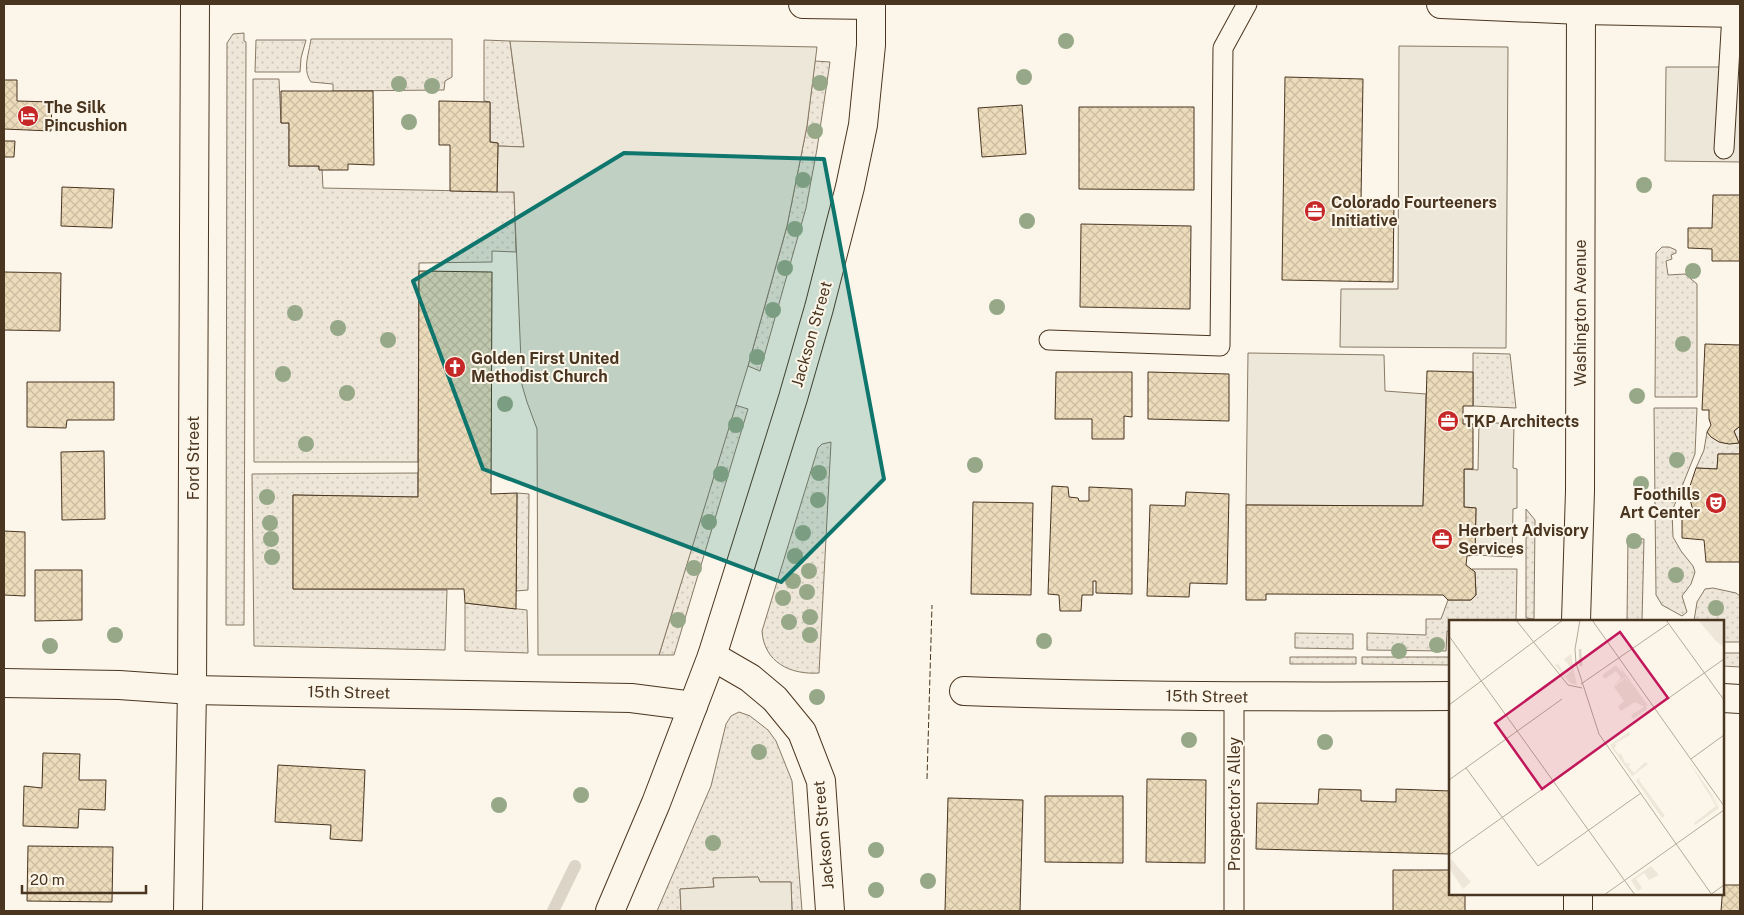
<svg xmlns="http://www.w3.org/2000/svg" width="1744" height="915" font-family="'Public Sans',sans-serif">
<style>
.green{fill:url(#green-dots);stroke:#887966}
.parking{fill:#ede7d9;stroke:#887966}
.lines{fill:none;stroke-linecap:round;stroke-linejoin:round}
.stream{stroke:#dcd4c6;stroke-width:12}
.building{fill:url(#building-cross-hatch);stroke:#4a3520}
.service-casing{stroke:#4a3520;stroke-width:21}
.minor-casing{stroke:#4a3520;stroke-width:30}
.tertiary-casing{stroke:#4a3520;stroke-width:30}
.secondary-casing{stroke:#4a3520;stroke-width:30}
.service{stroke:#fbf6e9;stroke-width:19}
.minor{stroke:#fbf6e9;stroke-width:28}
.tertiary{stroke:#fbf6e9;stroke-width:28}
.secondary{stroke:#fbf6e9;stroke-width:28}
.fence{stroke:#4a3520;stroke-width:1;stroke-dasharray:6 2.5;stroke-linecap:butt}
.tree{fill:#96a887}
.marked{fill:#0f766e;fill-opacity:0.2;stroke:#0f766e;stroke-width:4;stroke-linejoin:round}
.labels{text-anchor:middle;stroke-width:4;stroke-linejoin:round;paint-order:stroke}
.poi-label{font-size:16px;font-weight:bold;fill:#4a3520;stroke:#fbf6e9;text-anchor:start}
.street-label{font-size:16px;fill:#4a3520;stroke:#fbf6e9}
.inset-river{fill:none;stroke:#dcd4c6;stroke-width:2.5}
.inset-road{fill:none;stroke:#b4a999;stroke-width:1}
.view{fill:#c2185b;fill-opacity:0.15;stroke:#c2185b;stroke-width:2.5}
.inset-edge{fill:none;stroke:#4a3520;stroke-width:2.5}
</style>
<defs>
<pattern id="green-dots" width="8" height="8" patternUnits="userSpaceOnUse" patternTransform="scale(1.25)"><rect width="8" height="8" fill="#ede6d9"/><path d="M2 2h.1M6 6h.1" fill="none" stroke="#cdc6ba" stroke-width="1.8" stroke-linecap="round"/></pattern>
<pattern id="building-cross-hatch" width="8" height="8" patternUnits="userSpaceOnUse" patternTransform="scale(1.25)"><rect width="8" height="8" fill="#ecdcbc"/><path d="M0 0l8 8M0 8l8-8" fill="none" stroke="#ccbda1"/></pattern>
</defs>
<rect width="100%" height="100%" fill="#fbf6e9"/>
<path class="green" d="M244 33V41L246 42 244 625H226L227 43 233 34Z
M311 39H452V77L445 81 444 90 333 91V84L311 82C302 69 309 54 311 39Z
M256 40H306L301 58 300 72H255Z
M484 40 510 41 524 147 498 146V143L490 142V102L484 101Z
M815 61 830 62 817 149 806 208 760 371 748 366 787 226 807 126Z
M253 79H279L281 123H289V166H319V169H322L323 188 514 192 516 252 492 251V262L419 263 418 462H254Z
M1662 247H1669L1676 250V253L1671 255 1672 259 1666 261 1668 275 1685 274 1697 284V397H1655L1656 253Z
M1473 353 1510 354 1516 408 1473 406Z
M735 405 748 409 674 655H659Z
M1654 408H1697L1695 454 1672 511 1673 537 1681 551 1693 566 1695 572 1691 584 1682 596 1687 612 1682 616 1662 605 1656 595Z
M1740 426V454H1718L1717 469 1696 468 1704 450 1707 432C1715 442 1725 445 1738 443L1734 431Z
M831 442 819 673C790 675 764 662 762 631L818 448 822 444Z
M418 473V497L293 495V589L447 590 445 650 254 646 252 474Z
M517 493 529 494 528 590 516 591Z
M1526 509 1535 520 1534 619 1526 618Z
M1628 538 1644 539 1642 621H1627Z
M1472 569H1517L1516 621H1450V631H1447L1446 651 1367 650V633L1426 635V619H1441L1448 600H1471L1476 595 1475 572Z
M1713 588 1736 593 1740 596V642H1723V621H1694L1697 602 1705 589Z
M465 603 527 610 528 653 465 651Z
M1295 633 1353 634V649L1295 648Z
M1723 653H1740V667L1723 666Z
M1290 657H1356V664H1290Z
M1362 657H1450V665L1362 664Z
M739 712 750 716 768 730 776 741 792 781 802 911H792L791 882H760L758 877 713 878 714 887 680 889 681 911H657L711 786 726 724 731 716Z"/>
<path class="parking" d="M510 41 817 47 807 126 787 226 748 366 659 655H538L537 429 527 402 522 385 514 192H497L498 146 524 147Z
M1399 46 1508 47 1506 348 1340 347 1341 289H1398Z
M1666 67H1740V162L1665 161Z
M1248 353 1384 355 1385 391 1426 394 1423 506 1246 505Z
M1479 422 1514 424 1513 468 1517 469V508L1513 509 1512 557 1475 555 1476 508 1464 507V469L1478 470Z
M758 877 760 882H791L792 911H681L680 889 714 887 713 878Z"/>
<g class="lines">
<path class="stream" d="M553 911 575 866"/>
</g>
<path class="building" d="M1285 77 1363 79 1361 200 1394 201 1393 282 1282 280Z
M4 80H17V101L52 102 51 131 4 129Z
M281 91H373L374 165 348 164V170H319V166H289V123H281Z
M439 101 490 102V142L498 143 497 192 450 191V145H439Z
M1022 105 1026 154 982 157 978 108Z
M1079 107H1194V190L1079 189Z
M4 141H15L14 157H4Z
M62 187 114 189 112 228 61 226Z
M1713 195H1740V261H1712V249L1688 248V228H1712Z
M1081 224 1191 226 1190 309 1080 307Z
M419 271 492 272 491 494 517 493 516 609 465 603 464 589H293V495L418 497Z
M4 272 61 273 60 331 4 330Z
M1705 344 1740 345V426L1734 431 1739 443 1729 444 1719 442 1711 437 1707 432 1711 425 1709 419V410H1702Z
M1427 371 1473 372V406H1463V424H1473V469H1464V507L1476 508 1475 555 1467 556 1466 565 1475 572 1476 595 1471 600H1448L1443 595 1266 594V600H1246V505L1423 506Z
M1056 372H1132V417L1124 416V439H1092V419H1055Z
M1148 372 1229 374V421L1148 419Z
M27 382H114V420H67L66 428 27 427Z
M104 451 105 519 62 520 61 452Z
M1718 454H1740V562H1706L1704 540 1682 538V513L1694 514 1688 492 1696 468 1717 469Z
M1052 486 1068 487 1069 497 1078 498 1079 501H1089V487L1132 489V594L1096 593V581H1093V595H1082L1081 611H1060L1059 595 1048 594Z
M1186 492 1229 494 1227 584 1190 583 1189 597 1147 596 1150 505 1185 506Z
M973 502 1033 503 1031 595 971 594Z
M4 531 25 532V596L4 595Z
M35 570H82V620L35 621Z
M43 753 80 754 79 780H106L105 810 79 809 78 828 23 826 24 786 42 788Z
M278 765 365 770 362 841 330 839 331 825 275 822Z
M1147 779 1206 780 1205 863 1146 862Z
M1319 789 1361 790V801L1396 802V789L1450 791V854L1256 849 1257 803 1318 804Z
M1045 796H1123V863L1045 862Z
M948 798 1023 800 1020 911H945Z
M28 846 113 847 112 902 27 901Z
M1393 870H1450V894H1465V911H1393Z
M1723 885H1740V911H1721Z"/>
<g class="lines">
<g class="service-casing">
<path id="service" d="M1724 149 1732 14
M1049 340 1220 346 1223 48 1247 4
M1234 911V697"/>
</g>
<g class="minor-casing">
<path id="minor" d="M803 4 871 5
M1441 4 1581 10 1740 13
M712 656 750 678 775 699 802 732 821 781 830 911
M4 683 119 685 192 690 631 698 693 706
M964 691C1126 697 1288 697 1450 696
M1723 698 1740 699"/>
</g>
<g class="tertiary-casing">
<path id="tertiary" d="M1576 621 1580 491 1581 4
M1578 894V911"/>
</g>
<g class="secondary-casing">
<path id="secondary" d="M188 911 192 690 195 4
M610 911 656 803 712 656 793 398 819 308 850 187 863 125 871 45V4"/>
</g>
<use href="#service" class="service"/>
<use href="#minor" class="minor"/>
<use href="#tertiary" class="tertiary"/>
<use href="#secondary" class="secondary"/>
<path class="fence" d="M927 779 932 605"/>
</g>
<g class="tree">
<circle cx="1066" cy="41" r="8"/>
<circle cx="1024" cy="77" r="8"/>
<circle cx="820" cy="83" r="8"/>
<circle cx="399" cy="84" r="8"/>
<circle cx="432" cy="86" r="8"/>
<circle cx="409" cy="122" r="8"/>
<circle cx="815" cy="131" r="8"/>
<circle cx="803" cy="180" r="8"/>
<circle cx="1644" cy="185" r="8"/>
<circle cx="1027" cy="221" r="8"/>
<circle cx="795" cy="229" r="8"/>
<circle cx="785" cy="268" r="8"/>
<circle cx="1693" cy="271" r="8"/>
<circle cx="997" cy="307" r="8"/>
<circle cx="773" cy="310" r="8"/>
<circle cx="295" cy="313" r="8"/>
<circle cx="338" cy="328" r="8"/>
<circle cx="388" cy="340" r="8"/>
<circle cx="1683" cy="344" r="8"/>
<circle cx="757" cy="357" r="8"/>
<circle cx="283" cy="374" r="8"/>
<circle cx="347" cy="393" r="8"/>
<circle cx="1637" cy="396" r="8"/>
<circle cx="505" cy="404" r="8"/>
<circle cx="736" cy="425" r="8"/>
<circle cx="306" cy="444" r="8"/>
<circle cx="1677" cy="460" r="8"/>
<circle cx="975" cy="465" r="8"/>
<circle cx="819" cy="473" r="8"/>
<circle cx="721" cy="474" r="8"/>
<circle cx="1641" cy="484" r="8"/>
<circle cx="267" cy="497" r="8"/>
<circle cx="818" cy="500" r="8"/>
<circle cx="709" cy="522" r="8"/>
<circle cx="270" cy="523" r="8"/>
<circle cx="803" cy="533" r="8"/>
<circle cx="271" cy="539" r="8"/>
<circle cx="1634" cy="541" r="8"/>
<circle cx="795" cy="556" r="8"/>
<circle cx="272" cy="557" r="8"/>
<circle cx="694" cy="568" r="8"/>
<circle cx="809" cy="571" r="8"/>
<circle cx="1676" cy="575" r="8"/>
<circle cx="793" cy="581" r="8"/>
<circle cx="807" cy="592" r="8"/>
<circle cx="783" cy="598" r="8"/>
<circle cx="1716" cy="608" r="8"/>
<circle cx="810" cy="617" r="8"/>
<circle cx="678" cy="620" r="8"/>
<circle cx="789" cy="622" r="8"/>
<circle cx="115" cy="635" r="8"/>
<circle cx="810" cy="635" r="8"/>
<circle cx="1044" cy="641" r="8"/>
<circle cx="1437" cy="645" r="8"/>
<circle cx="50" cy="646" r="8"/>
<circle cx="1399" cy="651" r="8"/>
<circle cx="817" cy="697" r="8"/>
<circle cx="1189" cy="740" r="8"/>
<circle cx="1325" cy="742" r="8"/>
<circle cx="759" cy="752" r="8"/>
<circle cx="581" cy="795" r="8"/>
<circle cx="499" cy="805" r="8"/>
<circle cx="713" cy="843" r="8"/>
<circle cx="876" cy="850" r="8"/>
<circle cx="928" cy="881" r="8"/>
<circle cx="876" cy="890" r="8"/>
</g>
<path class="marked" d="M624 153 824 159 884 479 781 582 483 469 413 281Z"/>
<defs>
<g id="hotel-disc" transform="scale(1.125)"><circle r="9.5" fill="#c62828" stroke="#fbf6e9"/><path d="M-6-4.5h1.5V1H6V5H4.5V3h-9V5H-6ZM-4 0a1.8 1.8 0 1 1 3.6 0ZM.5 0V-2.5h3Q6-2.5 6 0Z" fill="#fff"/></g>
<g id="office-disc" transform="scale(1.125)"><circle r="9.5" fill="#c62828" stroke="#fbf6e9"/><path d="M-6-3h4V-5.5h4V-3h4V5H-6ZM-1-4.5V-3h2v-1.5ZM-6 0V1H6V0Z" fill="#fff"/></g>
<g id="church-disc" transform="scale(1.125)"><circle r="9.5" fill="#c62828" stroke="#fbf6e9"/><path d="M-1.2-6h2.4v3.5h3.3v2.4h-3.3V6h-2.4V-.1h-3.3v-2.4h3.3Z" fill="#fff"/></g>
<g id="theatre-disc" transform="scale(1.125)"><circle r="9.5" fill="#c62828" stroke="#fbf6e9"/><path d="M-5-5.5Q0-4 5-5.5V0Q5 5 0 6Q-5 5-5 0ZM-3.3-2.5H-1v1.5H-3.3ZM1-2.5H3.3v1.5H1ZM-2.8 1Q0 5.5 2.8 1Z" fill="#fff"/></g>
</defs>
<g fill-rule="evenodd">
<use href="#hotel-disc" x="28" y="116"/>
<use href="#office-disc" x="1315" y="211"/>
<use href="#church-disc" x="455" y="367"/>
<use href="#office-disc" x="1448" y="421"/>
<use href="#theatre-disc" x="1716" y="503"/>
<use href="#office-disc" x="1442" y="539"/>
</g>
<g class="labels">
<g class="poi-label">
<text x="44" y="113">The Silk<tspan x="44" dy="18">Pincushion</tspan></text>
<text x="1331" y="208">Colorado Fourteeners<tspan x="1331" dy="18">Initiative</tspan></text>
<text x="471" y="364">Golden First United<tspan x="471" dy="18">Methodist Church</tspan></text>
<text x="1464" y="427">TKP Architects</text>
<text x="1700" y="500" text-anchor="end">Foothills<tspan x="1700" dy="18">Art Center</tspan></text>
<text x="1458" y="536">Herbert Advisory<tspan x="1458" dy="18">Services</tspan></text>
</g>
<g class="street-label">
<text transform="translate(1580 313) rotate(-90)" y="6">Washington Avenue</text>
<text transform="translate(811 334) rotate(-74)" y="6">Jackson Street</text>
<text transform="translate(193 458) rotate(-90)" y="6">Ford Street</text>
<text transform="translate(349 692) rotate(1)" y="6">15th Street</text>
<text transform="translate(1207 696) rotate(1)" y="6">15th Street</text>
<text transform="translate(1234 804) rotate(-90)" y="6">Prospector's Alley</text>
<text transform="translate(823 835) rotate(-95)" y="6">Jackson Street</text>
</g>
</g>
<g transform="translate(1449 620)">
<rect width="275" height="275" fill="#fbf6e9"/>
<path d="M249 0H275V27L267 21ZM122 34 125 51 128 65 121 63 106 45 109 43 116 56 119 54 123 50 115 39ZM167 45 174 54 170 45 200 87 197 85 198 89 184 99 182 95 195 87 186 82 172 91 169 87 175 81 165 67 176 58 185 68 176 57 164 66 172 58 167 51 156 59 153 55ZM180 112 181 115 165 124 168 125 165 128 170 135 172 133 176 143 182 144 179 146 185 153 196 142 199 144 183 156 161 125ZM239 140 271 186 259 171 270 188 246 205 245 203 267 186ZM192 158 190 160 216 196 213 198 188 162 187 160ZM2 239 22 262 14 269 0 248ZM202 246 210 255 200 260 195 253 187 259 193 268 189 271 182 260Z" fill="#ede6d9"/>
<path class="inset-river" d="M131 29 132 46"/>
<path class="inset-road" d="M67 0 119 65 133 68M131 0 126 29 127 43 150 114 263 275M143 0 275 186M217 0 275 80M0 16 186 275M132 64 219 4M0 85 114 0M156 123 275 39M242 139 275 115M17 148 89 246 192 173M0 160 113 79M0 235 129 144M155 275 275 190M261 275 275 265"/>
<path class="view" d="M171 12 219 78 93 169 46 103Z"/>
<rect width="275" height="275" class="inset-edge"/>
</g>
<rect width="1744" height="915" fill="none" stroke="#4a3520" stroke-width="10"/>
<path d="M22 885v8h124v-8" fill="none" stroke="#4a3520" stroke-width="2.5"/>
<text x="30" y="885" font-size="15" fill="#4a3520" stroke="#fbf6e9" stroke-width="4" paint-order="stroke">20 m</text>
</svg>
